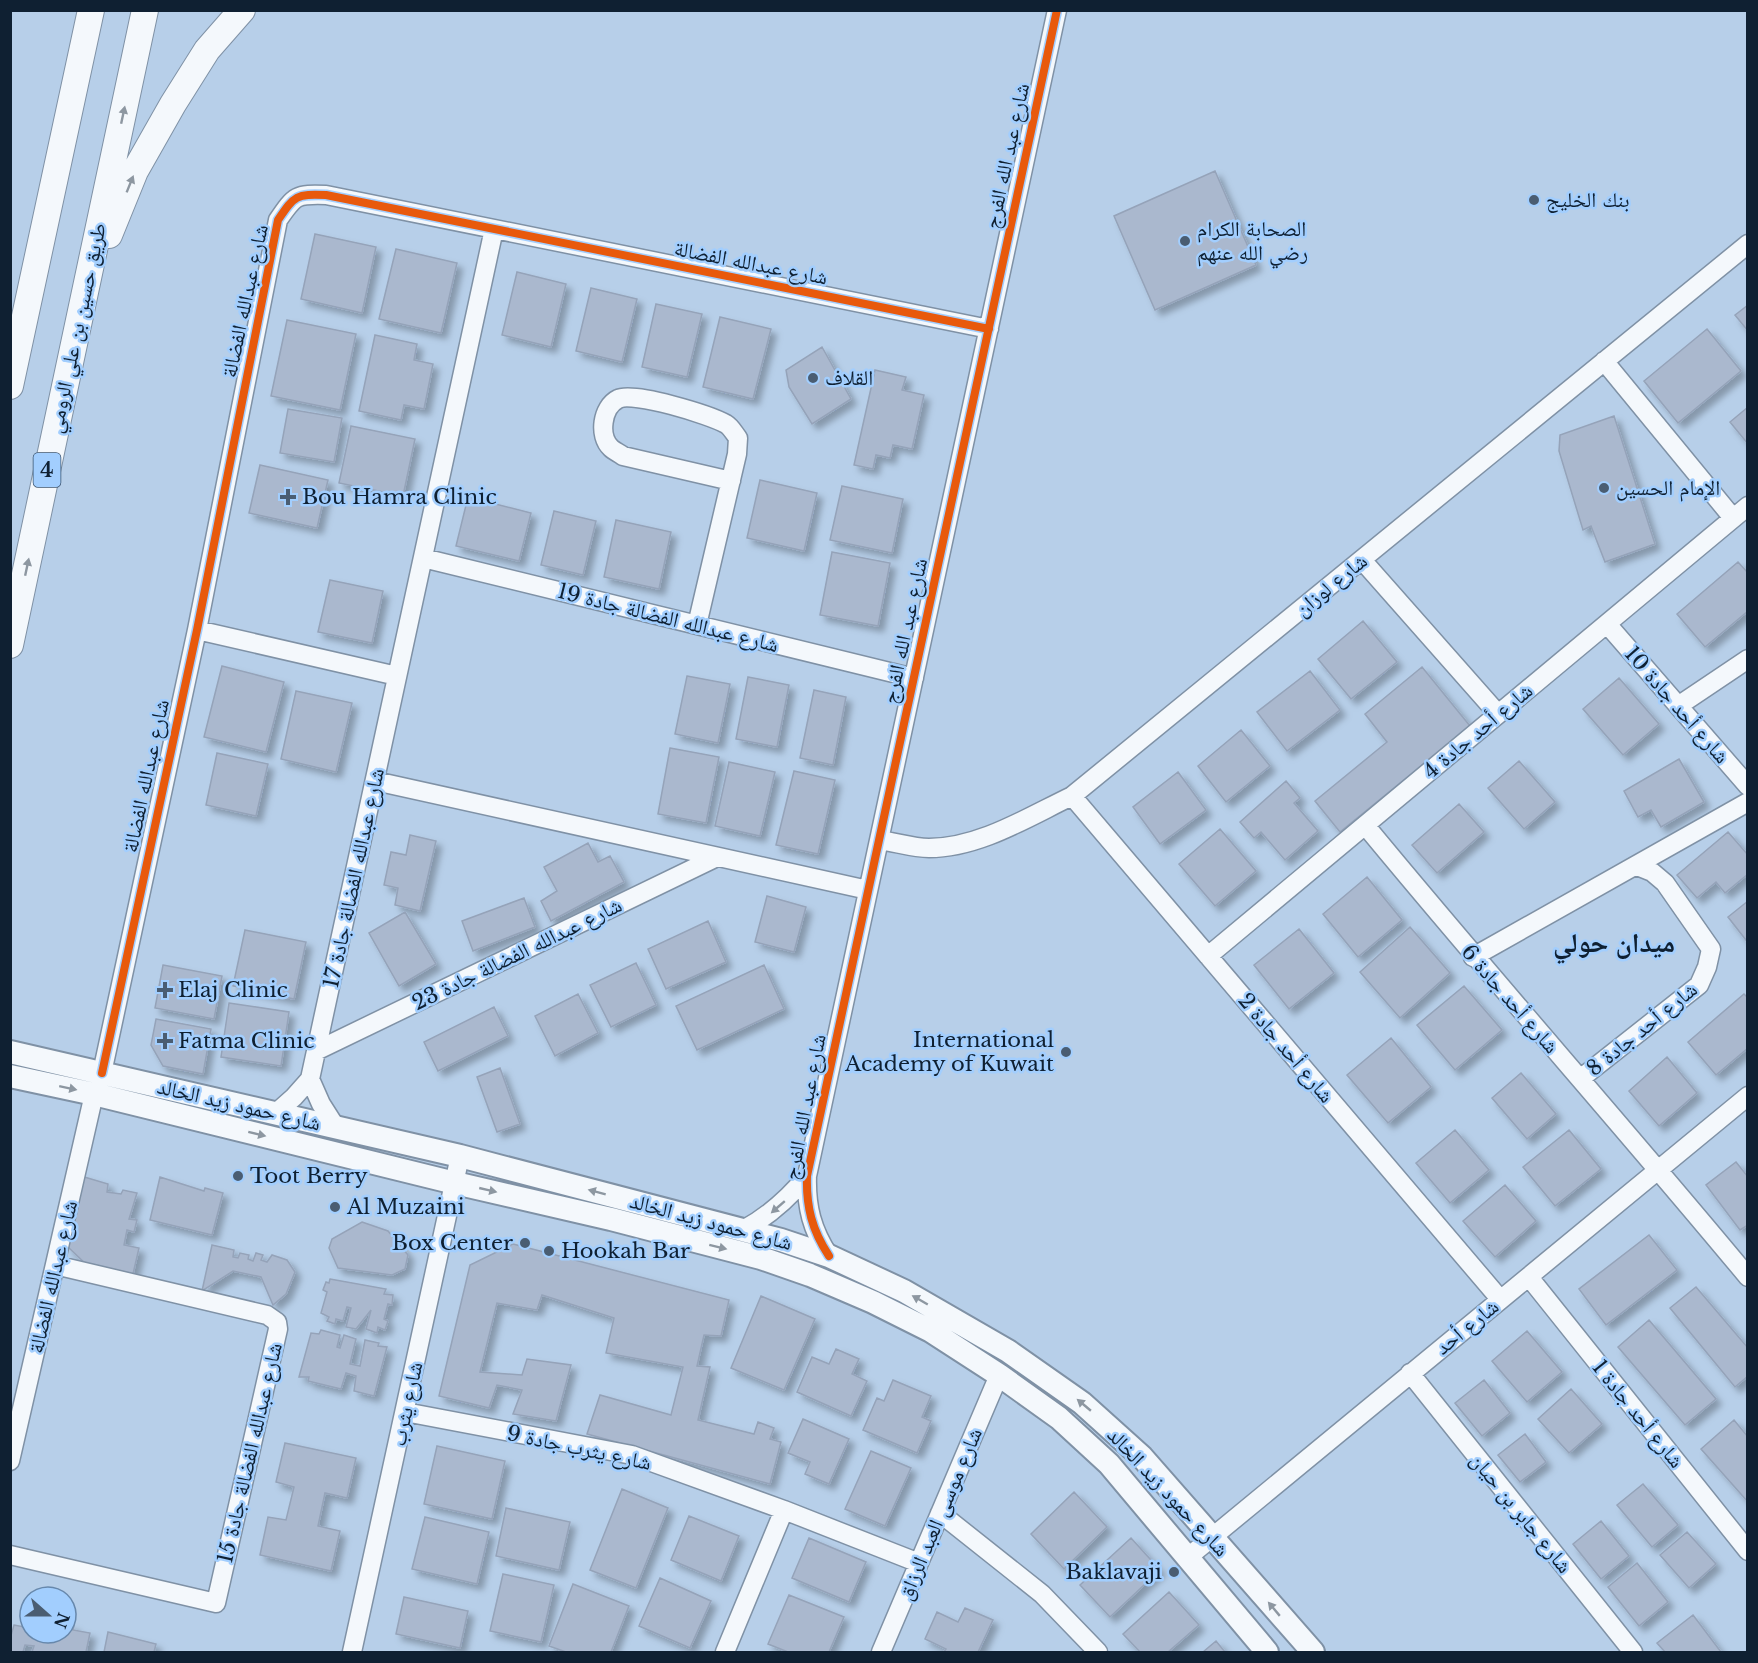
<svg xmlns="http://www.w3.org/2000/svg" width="1758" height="1663" font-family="'Libre Baskerville','Noto Naskh Arabic',serif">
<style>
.building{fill:#aab8ce;stroke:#95a3b9;stroke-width:1.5;filter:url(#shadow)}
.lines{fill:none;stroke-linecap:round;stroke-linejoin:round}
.minor-casing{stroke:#7f91a5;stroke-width:21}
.major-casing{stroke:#7f91a5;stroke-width:26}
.highway-casing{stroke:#7f91a5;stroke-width:28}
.minor{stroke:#f4f8fc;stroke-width:18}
.major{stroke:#f4f8fc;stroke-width:22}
.highway{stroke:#f4f8fc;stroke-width:26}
.cycleway-casing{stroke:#a2cefe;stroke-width:11}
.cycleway{stroke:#e8590c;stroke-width:8}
.oneway{fill:#8d97a1}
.poi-dot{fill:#4a5d72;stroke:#a2cefe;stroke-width:2}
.labels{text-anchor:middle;stroke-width:5;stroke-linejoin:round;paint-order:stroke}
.shield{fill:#a2cefe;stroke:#3b546f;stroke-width:1.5}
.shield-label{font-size:20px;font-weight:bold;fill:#0f2032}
.street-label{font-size:21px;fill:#0f2032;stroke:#a2cefe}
.poi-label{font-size:21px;fill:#0f2032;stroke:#a2cefe;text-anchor:start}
.district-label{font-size:27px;font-weight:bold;fill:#0f2032;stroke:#a2cefe}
</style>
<defs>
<filter id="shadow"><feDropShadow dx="5.5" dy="5.5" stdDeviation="3" flood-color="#0004"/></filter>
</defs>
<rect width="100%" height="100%" fill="#b7cfe9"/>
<path class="building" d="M1215 171 1256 265 1155 310 1114 216Z
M315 234 376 247 362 313 301 299Z
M396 249 457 263 441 333 379 319Z
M517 272 566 284 551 347 502 335Z
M591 288 637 299 622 362 576 351Z
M656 304 702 314 687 377 642 367Z
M1748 305V331L1735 315Z
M720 317 771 329 753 399 703 387Z
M287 320 356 334 340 410 271 396Z
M1707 329 1741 371 1678 423 1644 381Z
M375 335 417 344 414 360 433 364 424 409 404 405 401 420 359 411Z
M822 347 851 399 812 424 789 387 786 370Z
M875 370 906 377 902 390 924 395 912 449 893 445 890 458 876 455 873 469 854 465Z
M1748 407V444L1730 422Z
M288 409 342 418 334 462 280 453Z
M1614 416 1655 544 1605 562 1591 526 1583 530 1559 451 1560 435Z
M351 426 415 439 403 496 339 483Z
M260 465 328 480 317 528 249 513Z
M760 480 817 493 804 551 747 538Z
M842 486 903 499 892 553 830 540Z
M468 497 531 513 519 561 456 546Z
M554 511 596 521 583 575 541 565Z
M616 520 671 532 659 589 604 577Z
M832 552 890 563 878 626 820 615Z
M1738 562 1748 573V611L1705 647 1677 614Z
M330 580 383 591 372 643 318 632Z
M1363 621 1397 662 1351 699 1318 659Z
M222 666 284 682 266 752 204 737Z
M1422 667 1470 726 1340 832 1315 801 1387 742 1365 714Z
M1310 671 1340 710 1287 751 1257 712Z
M687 676 730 684 718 743 675 734Z
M748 677 789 685 777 747 736 739Z
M1619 678 1659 724 1623 755 1583 709Z
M814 690 846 697 833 765 800 758Z
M296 691 352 703 336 772 281 759Z
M1241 730 1270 766 1226 802 1198 766Z
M670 748 719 757 706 823 658 814Z
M217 753 268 764 256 816 206 805Z
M1679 759 1704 802 1661 827 1651 810 1638 817 1624 791Z
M1519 761 1555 802 1524 829 1488 788Z
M729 762 775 772 760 836 715 826Z
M794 771 835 780 818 854 776 845Z
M1178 772 1206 810 1160 844 1133 807Z
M1286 781 1300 798 1294 803 1318 831 1285 860 1261 832 1254 838 1240 822Z
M1459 804 1484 832 1437 873 1412 845Z
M1220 829 1256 871 1215 906 1179 864Z
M1728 832 1748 855V874L1725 893 1716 882 1697 898 1677 875Z
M410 835 436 841 420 911 395 905 398 888 384 885 391 852 406 855Z
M588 843 598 862 610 856 624 882 551 921 541 901 557 891 544 867Z
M1367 877 1402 920 1358 957 1323 914Z
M767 896 806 907 794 952 755 942Z
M524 898 535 927 473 951 462 921Z
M1748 901V938L1746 940 1728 917Z
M405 912 436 964 399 986 369 933Z
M708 921 726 962 666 989 648 949Z
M1410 927 1450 973 1400 1018 1360 972Z
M1299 929 1334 973 1289 1009 1254 965Z
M245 930 306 942 294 999 233 986Z
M636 963 656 1005 611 1027 590 985Z
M163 965 222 976 214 1019 155 1008Z
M764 965 784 1009 697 1050 676 1006Z
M1464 986 1502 1030 1455 1070 1417 1025Z
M578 994 598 1033 555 1056 535 1016Z
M1744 994 1748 998V1048L1716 1075 1688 1042Z
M229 1003 289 1012 281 1066 221 1057Z
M494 1007 508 1036 438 1071 424 1042Z
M156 1019 211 1029 203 1074 163 1066 151 1045Z
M1391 1038 1431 1087 1388 1123 1347 1075Z
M1667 1057 1697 1093 1659 1126 1629 1091Z
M500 1068 520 1124 497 1132 477 1077Z
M1521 1073 1556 1114 1527 1139 1492 1098Z
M1455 1130 1489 1170 1450 1203 1416 1163Z
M1569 1130 1601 1169 1555 1206 1523 1167Z
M1736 1162 1748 1177V1225L1740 1230 1706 1185Z
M81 1176 108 1184 107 1192 121 1194 123 1190 137 1193 129 1219 137 1220 134 1232 127 1230 124 1245 139 1248 133 1274 89 1267 68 1247Z
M160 1177 204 1191 205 1188 223 1193 212 1235 150 1220Z
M1505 1185 1536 1221 1495 1257 1463 1221Z
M362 1222 388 1231 408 1255 405 1269 392 1275 338 1268 329 1248 332 1239Z
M1649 1235 1677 1270 1606 1325 1579 1289Z
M513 1244 729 1300 721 1336 704 1335 697 1366 710 1367 698 1420 754 1434 758 1422 774 1428 770 1439 781 1442 770 1484 587 1434 600 1395 671 1415 683 1367 606 1353 614 1318 542 1295 537 1310 497 1303 480 1372 522 1375 527 1359 571 1365 556 1421 513 1414 522 1390 497 1385 489 1408 439 1396 470 1265Z
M212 1245 234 1250 233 1257 238 1258 240 1253 249 1255 248 1259 253 1261 256 1253 263 1255 261 1260 267 1262 272 1255 287 1260 295 1272 286 1294 273 1305 261 1277 233 1271 202 1291Z
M330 1279 386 1289 384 1294 393 1295 392 1305 388 1304 384 1319 388 1321 385 1330 378 1327 377 1333 366 1329 371 1310 356 1329 346 1327 351 1308 347 1307 343 1321 336 1319 335 1324 327 1321 329 1317 321 1313 327 1292 323 1290 326 1282 329 1283Z
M1696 1287 1748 1348V1376L1735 1387 1670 1308Z
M761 1296 815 1319 784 1390 731 1368Z
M1649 1320 1716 1399 1685 1425 1618 1347Z
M321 1330 340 1335 337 1347 340 1348 344 1335 356 1339 350 1364 360 1366 365 1340 379 1343 378 1346 387 1347 374 1396 354 1391 356 1376 346 1373 341 1389 308 1381 309 1377H299L311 1333 319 1334Z
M1527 1331 1562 1372 1527 1402 1492 1361Z
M836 1349 859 1359 852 1374 867 1381 851 1416 797 1392 812 1357 829 1364Z
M893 1380 931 1396 922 1417 931 1421 917 1453 863 1430 877 1398 884 1401Z
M1484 1380 1510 1413 1482 1436 1455 1403Z
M1571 1389 1602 1424 1569 1453 1538 1419Z
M803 1419 849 1439 829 1484 805 1474 810 1462 788 1453Z
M1734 1420 1748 1437V1502L1701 1449Z
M1525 1434 1546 1462 1520 1482 1498 1455Z
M285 1443 356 1458 347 1498 325 1493 318 1526 340 1531 331 1571 260 1555 268 1517 286 1520 294 1487 276 1482Z
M437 1446 505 1461 492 1519 424 1504Z
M871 1451 911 1468 885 1526 845 1509Z
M1643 1484 1678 1525 1652 1547 1617 1505Z
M622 1489 668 1508 636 1588 590 1570Z
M1074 1492 1107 1527 1064 1569 1031 1534Z
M506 1508 570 1522 559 1570 496 1556Z
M689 1516 739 1536 721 1581 671 1560Z
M425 1517 489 1532 477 1584 412 1569Z
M1601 1521 1629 1556 1601 1579 1573 1544Z
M1687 1532 1716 1564 1689 1588 1660 1555Z
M809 1538 866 1562 849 1602 792 1578Z
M1131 1538 1160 1570 1110 1617 1080 1585Z
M1637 1563 1668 1602 1639 1626 1608 1587Z
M503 1574 554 1585 541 1642 490 1631Z
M660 1578 711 1601 690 1648 639 1626Z
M573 1584 629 1606 611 1652H566L549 1646Z
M1169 1592 1199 1625 1168 1652H1140L1123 1634Z
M789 1595 844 1617 829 1652H788L768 1644Z
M404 1597 468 1611 460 1648 396 1634Z
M965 1608 993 1620 978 1652H944L946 1649 925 1639 937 1612 958 1622Z
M1693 1615 1721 1652H1665L1657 1643Z
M14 1625 30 1628V1633H66V1625L74 1626 73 1630 90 1633 86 1652H32L34 1646 25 1645 23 1652H10V1639Z
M108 1632 156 1644 154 1652H104Z
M1216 1641 1225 1652H1203Z"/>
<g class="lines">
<g class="minor-casing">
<path id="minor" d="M1604 361 1733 518
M423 558 914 678
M1362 560 1498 714
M1607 624 1748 786
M697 625 737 454 738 438C734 433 731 427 726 424 710 415 633 391 618 399 602 407 598 436 611 448 614 451 619 453 623 456L731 481
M197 630 397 676
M1678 706 1748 659
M375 781 868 890
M1072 796 1500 1299
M1365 825C1491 978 1622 1125 1748 1277
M879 840C895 842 913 848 929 848 979 848 1028 817 1072 796L1748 244
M1208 956 1748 506
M1473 957 1748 802
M316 1051 717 857
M102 1073 197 630 278 220C295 195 296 194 326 195L989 329
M310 1079 321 1104 335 1126
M1580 1079 1699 985 1707 967 1711 949 1665 883 1652 872 1637 866
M276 1113 294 1097 310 1079 494 229
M743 1230C769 1216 788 1199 807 1176
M829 1256C812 1230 806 1207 807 1176L1057 10
M1529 1277 1748 1551
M1410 1373 1633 1652
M405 1412 632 1455 784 1510 919 1563
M10 1461 94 1094
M940 1513 1042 1594 1098 1652
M10 1555 216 1603 278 1329 277 1322 267 1315 55 1265
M1187 1558 1748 1096
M352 1652 460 1156
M725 1652 784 1510
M881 1652 999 1375"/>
</g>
<g class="major-casing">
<path id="major" d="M10 1052 460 1156 781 1240 829 1256 904 1291 1008 1351 1082 1403 1142 1457 1313 1652
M10 1076 94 1094 455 1183 611 1219 761 1258 810 1275 873 1302 931 1331 999 1375 1059 1418 1109 1464 1267 1652"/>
</g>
<g class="highway-casing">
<path id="highway" d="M109 235 135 171 173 104 207 50 242 10
M10 386 91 10
M10 645 145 10"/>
</g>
<use href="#minor" class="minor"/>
<use href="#major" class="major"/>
<use href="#highway" class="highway"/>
<g class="cycleway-casing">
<path id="cycleway" d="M102 1073 197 630 278 220C295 195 296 194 326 195L989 329
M829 1256C812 1230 806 1207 807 1176L1057 10"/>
</g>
<use href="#cycleway" class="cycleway"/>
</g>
<defs><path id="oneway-solid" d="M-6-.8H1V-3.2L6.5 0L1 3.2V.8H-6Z" transform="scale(1.5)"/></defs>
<g class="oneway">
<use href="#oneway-solid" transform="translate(123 115) rotate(-78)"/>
<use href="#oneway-solid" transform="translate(130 184) rotate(-68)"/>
<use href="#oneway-solid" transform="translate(27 567) rotate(-78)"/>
<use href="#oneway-solid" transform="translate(68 1088) rotate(12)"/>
<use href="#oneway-solid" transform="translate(257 1134) rotate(14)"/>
<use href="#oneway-solid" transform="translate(488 1190) rotate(13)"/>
<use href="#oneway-solid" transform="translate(597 1192) rotate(-165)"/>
<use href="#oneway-solid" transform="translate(778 1207) rotate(139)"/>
<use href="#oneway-solid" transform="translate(718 1247) rotate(14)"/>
<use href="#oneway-solid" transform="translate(920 1300) rotate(-150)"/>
<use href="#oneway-solid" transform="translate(1084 1405) rotate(-140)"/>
<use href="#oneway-solid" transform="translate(1274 1609) rotate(-130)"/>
</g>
<g class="poi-dot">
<circle cx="1534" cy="200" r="6"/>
<circle cx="1185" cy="241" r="6"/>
<circle cx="813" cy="378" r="6"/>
<circle cx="1604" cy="488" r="6"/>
<path d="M285 488h6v6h6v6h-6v6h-6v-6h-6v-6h6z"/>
<path d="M162 981h6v6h6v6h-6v6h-6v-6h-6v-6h6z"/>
<path d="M162 1032h6v6h6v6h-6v6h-6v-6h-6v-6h6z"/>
<circle cx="1066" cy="1052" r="6"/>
<circle cx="238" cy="1176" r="6"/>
<circle cx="335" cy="1207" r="6"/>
<circle cx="525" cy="1243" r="6"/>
<circle cx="549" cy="1251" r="6"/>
<circle cx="1174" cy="1572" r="6"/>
</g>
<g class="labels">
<rect class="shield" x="33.5" y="453" width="27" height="34" rx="4.5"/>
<g class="shield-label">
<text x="47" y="477">4</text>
</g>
<g class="street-label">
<text transform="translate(1007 156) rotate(-78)" y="7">شارع عبد الله الفرج</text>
<text transform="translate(751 263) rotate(11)" y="7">شارع عبدالله الفضالة</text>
<text transform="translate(245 301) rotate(-78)" y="7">شارع عبدالله الفضالة</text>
<text transform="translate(77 328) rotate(-78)" y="7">طريق حسين بن علي الرومي</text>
<text transform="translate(1331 585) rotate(-39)" y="7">شارع لوزان</text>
<text transform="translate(668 618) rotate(14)" y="7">شارع عبدالله الفضالة جادة 19</text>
<text transform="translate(905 631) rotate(-78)" y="7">شارع عبد الله الفرج</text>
<text transform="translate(1677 705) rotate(49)" y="7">شارع أحد جادة 10</text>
<text transform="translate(1478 731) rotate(-40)" y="7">شارع أحد جادة 4</text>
<text transform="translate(146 776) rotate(-78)" y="7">شارع عبدالله الفضالة</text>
<text transform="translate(354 878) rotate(-78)" y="7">شارع عبدالله الفضالة جادة 17</text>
<text transform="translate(517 954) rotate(-26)" y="7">شارع عبدالله الفضالة جادة 23</text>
<text transform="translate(1510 999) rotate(49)" y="7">شارع أحد جادة 6</text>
<text transform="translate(1642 1029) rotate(-39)" y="7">شارع أحد جادة 8</text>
<text transform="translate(1286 1048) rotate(50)" y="7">شارع أحد جادة 2</text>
<text transform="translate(239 1105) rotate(13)" y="7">شارع حمود زيد الخالد</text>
<text transform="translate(805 1107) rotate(-79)" y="7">شارع عبد الله الفرج</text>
<text transform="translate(711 1222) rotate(15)" y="7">شارع حمود زيد الخالد</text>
<text transform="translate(53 1277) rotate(-77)" y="7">شارع عبدالله الفضالة</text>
<text transform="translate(1467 1327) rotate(-39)" y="7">شارع أحد</text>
<text transform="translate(407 1404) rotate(-78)" y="7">شارع يثرب</text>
<text transform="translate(1638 1414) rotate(51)" y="7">شارع أحد جادة 1</text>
<text transform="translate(579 1448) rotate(12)" y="7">شارع يثرب جادة 9</text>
<text transform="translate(250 1453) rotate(-77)" y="7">شارع عبدالله الفضالة جادة 15</text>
<text transform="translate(1168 1492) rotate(47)" y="7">شارع حمود زيد الخالد</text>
<text transform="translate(1521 1513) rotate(51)" y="7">شارع جابر بن حيان</text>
<text transform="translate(940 1514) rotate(-67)" y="7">شارع موسى العبد الرزاق</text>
</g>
<g class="poi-label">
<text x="1546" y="207">بنك الخليج</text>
<text x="1197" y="236">الصحابة الكرام<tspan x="1197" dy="24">رضي الله عنهم</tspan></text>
<text x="825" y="385">القلاف</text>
<text x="1616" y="495">الإمام الحسين</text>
<text x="302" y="504">Bou Hamra Clinic</text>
<text x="178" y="997">Elaj Clinic</text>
<text x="1054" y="1047" text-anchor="end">International<tspan x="1054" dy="24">Academy of Kuwait</tspan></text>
<text x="178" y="1048">Fatma Clinic</text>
<text x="250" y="1183">Toot Berry</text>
<text x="347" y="1214">Al Muzaini</text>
<text x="513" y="1250" text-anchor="end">Box Center</text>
<text x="561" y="1258">Hookah Bar</text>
<text x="1162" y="1579" text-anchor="end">Baklavaji</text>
</g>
<g class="district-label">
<text x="1614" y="952">ميدان حولي</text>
</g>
</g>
<rect width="1758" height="1663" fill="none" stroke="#0f2032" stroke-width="24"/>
<g transform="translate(48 1615) rotate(111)"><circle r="28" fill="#a2cefe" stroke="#6788ac" stroke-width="1.5"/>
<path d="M0-4.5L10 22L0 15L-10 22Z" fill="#4a5d72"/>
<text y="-9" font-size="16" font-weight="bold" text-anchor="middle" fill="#0f2032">N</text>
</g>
</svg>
